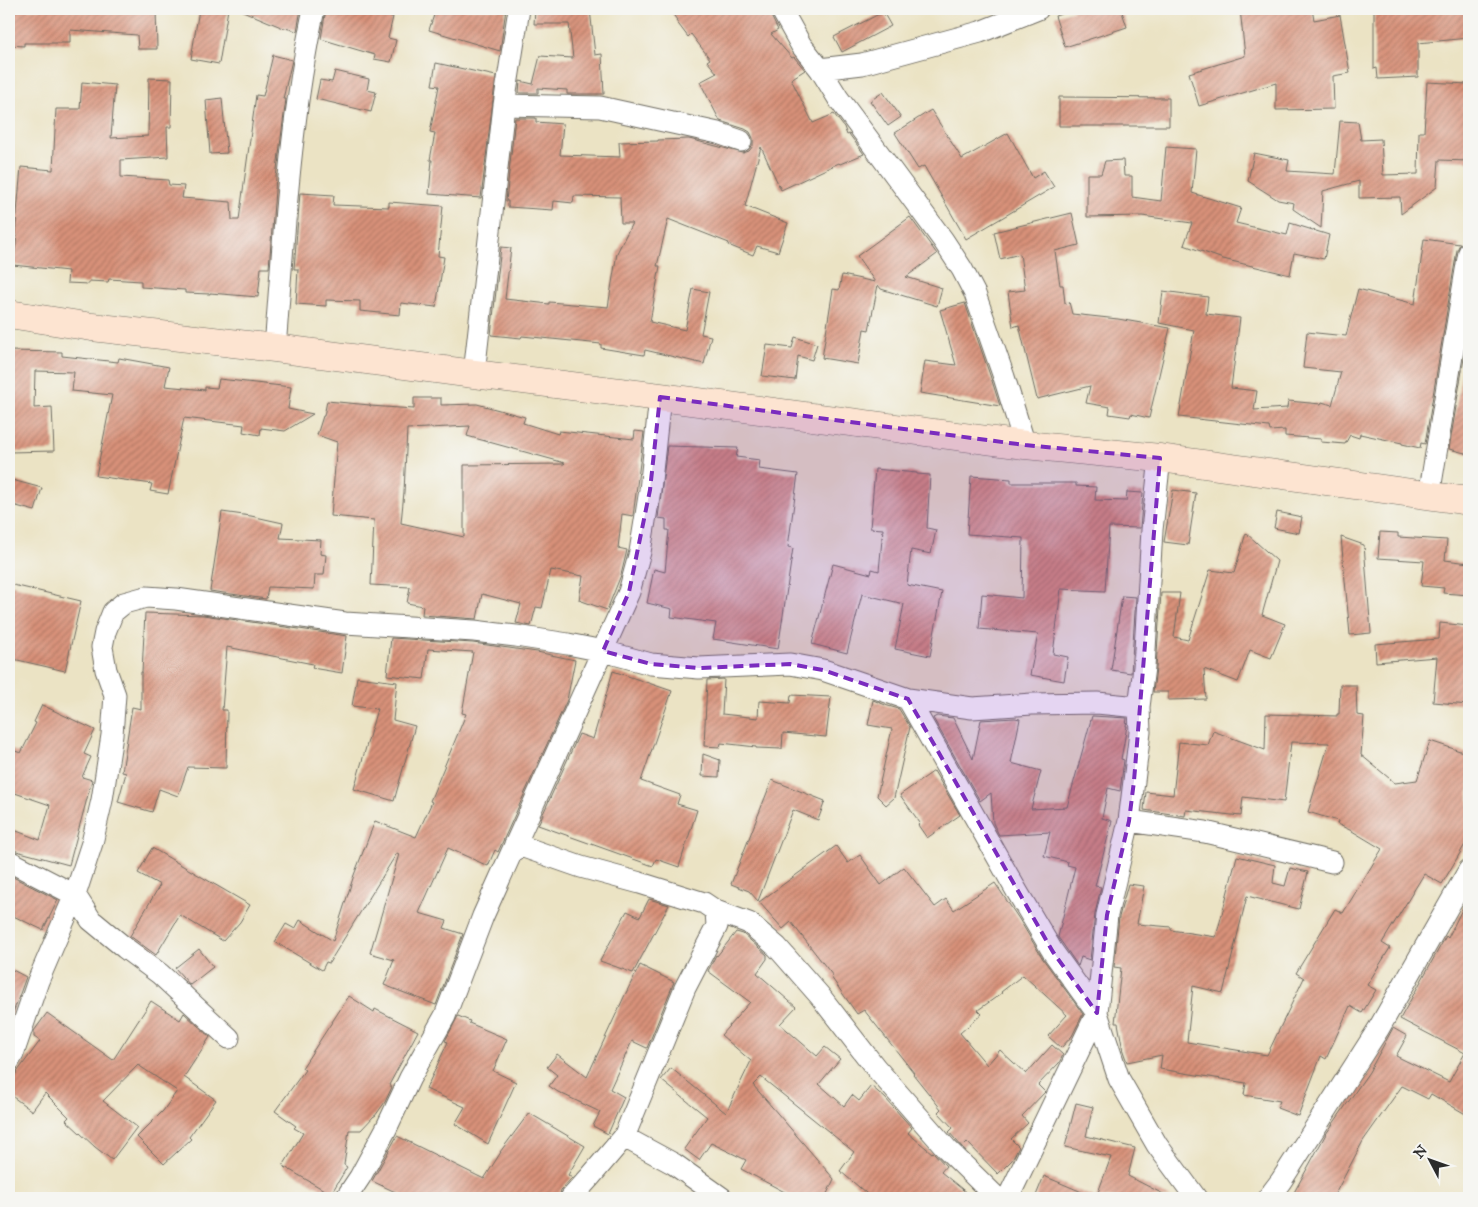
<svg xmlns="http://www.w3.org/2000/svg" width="1478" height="1207" font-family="'IM FELL Great Primer',serif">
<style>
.building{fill:url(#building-hatch);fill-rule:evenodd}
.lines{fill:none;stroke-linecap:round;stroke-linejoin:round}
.street-casing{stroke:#6e6b61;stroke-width:23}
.secondary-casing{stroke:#6e6b61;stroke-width:29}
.street{stroke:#fff;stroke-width:21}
.secondary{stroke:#fde4d1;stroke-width:28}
.marked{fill:#7b2cbf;fill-opacity:0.2;stroke:#7b2cbf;stroke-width:4;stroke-dasharray:10 6;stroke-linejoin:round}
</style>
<defs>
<pattern id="building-hatch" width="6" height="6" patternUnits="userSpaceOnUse" patternTransform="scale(1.25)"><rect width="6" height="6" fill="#d89179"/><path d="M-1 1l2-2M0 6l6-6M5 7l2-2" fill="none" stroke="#af7763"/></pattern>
</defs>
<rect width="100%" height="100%" fill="#f6f6f2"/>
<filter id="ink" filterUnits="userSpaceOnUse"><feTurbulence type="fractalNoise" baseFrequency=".02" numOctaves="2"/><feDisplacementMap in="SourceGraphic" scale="10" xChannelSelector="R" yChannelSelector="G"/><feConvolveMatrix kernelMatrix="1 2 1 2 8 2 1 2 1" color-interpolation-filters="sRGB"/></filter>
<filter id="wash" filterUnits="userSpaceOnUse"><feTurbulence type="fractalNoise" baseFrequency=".0096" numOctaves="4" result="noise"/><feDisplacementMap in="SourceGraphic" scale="20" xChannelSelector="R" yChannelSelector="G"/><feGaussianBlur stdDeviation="1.12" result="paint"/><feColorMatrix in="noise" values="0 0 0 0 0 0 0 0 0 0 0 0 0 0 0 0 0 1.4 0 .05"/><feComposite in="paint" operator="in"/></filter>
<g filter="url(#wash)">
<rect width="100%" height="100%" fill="#ebe3c4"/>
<g id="blocks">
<path class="building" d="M9 9H156L157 49H138L137 35 70 30V43H24V46L9 45Z
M199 9H228L219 64 191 59Z
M238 9H301L297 31 281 27Z
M326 9H360L393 17 388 38 396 40 391 62 374 59 375 55 321 39Z
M436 9H506L500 51 429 30Z
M535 9H590L595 55 602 54 604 94H567V90L538 88V93H519L520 81 533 84 540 56 573 58 569 24H534Z
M669 9H758L763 15 769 12 778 30 771 34 792 58 794 57 805 70 791 79 813 123 834 114 844 127 847 135 849 134 864 154 840 164 839 163 781 190 761 147 745 206 788 223 778 252 757 246 753 255 728 245 729 243 668 219 657 266H660L650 322 685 330 693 289 709 292 701 334 711 336 704 364 645 350 644 355 601 348V344L522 336 521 338 491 335 501 247 511 248 505 299 549 304V302L608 307 617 253 632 223H621L620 197 574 196 573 203 554 201 553 210 508 207V201H506L515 118H536V122L563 124 560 155 620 157 619 142 658 141V140L689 139 743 153 749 151 753 146V138L750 132 745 129 720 121 700 82 717 73 707 61 710 59 691 34 688 37 676 21 677 20Z
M1077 9H1121L1127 27 1065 47 1055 16Z
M1240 9H1312L1314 20 1340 15 1350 73 1333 76 1334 109 1276 110V83L1199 106 1189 73 1245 56Z
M1374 9H1469V38L1418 43V77L1378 79 1377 68 1374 69Z
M883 12 891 26 842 52 834 37Z
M273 55 292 60 283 99H286L276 177 269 268H261L258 297 210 293V294L185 293V290L141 287V281L109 279 108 282 89 281V284L67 283 68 271 13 265 17 236H15L21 167 53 170 56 109H80L82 82 115 85 111 138 148 136 149 78 172 79 171 127H167L168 157 121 160V177L168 180 169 185 184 186 182 198 231 202 232 220H239L256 95 263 96Z
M436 63 496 76 481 198 429 194 432 160H430L435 133 430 132 439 86 432 85Z
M335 71 369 79 367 90 376 92 371 112 316 99 320 80 332 82Z
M1427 82 1469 84V161L1439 160 1437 187 1401 214 1400 197 1359 198V181L1323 191 1321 228 1293 209 1294 203 1278 200 1248 181 1254 153 1289 160 1287 171 1335 174 1340 121 1358 122 1361 140 1381 139 1383 175 1418 174 1419 132H1424Z
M883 92 901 117 888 126 870 101Z
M1059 97 1169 98V126H1059Z
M222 98 227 153 210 154 206 100Z
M931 110 962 159 1008 133 1033 178 1044 171 1054 187 966 239 924 166 918 169 895 133Z
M1166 147 1196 149 1192 193 1241 208 1236 223 1287 235 1290 223 1329 235 1324 259 1294 253 1290 275 1223 259 1184 245 1192 223 1142 216 1087 217V174H1101L1105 161 1123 160 1124 176H1132V197L1161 201Z
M300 193 334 195 333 205 389 207V202L443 206 438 256 444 257 436 307 401 303 400 315 360 311V301L326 300V306L296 304 298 269H294Z
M1072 213 1079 245 1055 251 1060 285H1063L1065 303 1069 302 1072 314 1118 319 1170 328 1149 418 1131 414 1130 417 1109 414 1110 407 1086 403 1090 386 1037 399 1019 325 1013 327 1008 292 1025 290 1020 254 1000 259 994 232Z
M910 217 937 254 906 277 942 288 937 306 881 289 878 285 869 330 864 329 858 364 822 358 833 289 839 290 842 275 875 282 857 256Z
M1424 239 1460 244 1457 250 1425 444 1421 443 1420 448 1402 444V443L1360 434 1359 438 1350 435 1345 444 1321 442V439L1285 436V430L1270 431 1269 427 1179 417 1194 330 1159 323 1163 291 1208 297 1206 314 1240 318 1231 388 1257 391 1254 410 1287 408 1288 401 1321 404 1322 402 1332 405 1341 372 1303 368 1307 332 1346 336 1358 289 1415 304Z
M965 303 992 381 1000 406 920 393 925 361 956 365 940 310Z
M1469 328V454L1449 449Z
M795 337 817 344 812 360 798 356 795 380 762 376 767 345 792 348Z
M9 351 62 352V356L118 362 119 358 169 367 165 386 205 390V387L217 388 219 379 291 387 288 409 313 414 285 431 261 428 260 435 243 432 244 425 184 418 168 494 150 491 152 484 96 476 112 395 72 391 74 372 35 371 34 408 52 407 54 451 9 452Z
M414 398H441V405L477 404 525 417 523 423 558 434 559 431 634 439 635 431 644 432 633 516 622 514 618 548 627 550 621 575 607 610 579 600 583 576 551 570 542 608 536 607 531 626 516 623 521 604 482 594 477 619 422 615 423 606 407 603 410 587 371 585 374 520 331 516 337 442 317 435 323 416H324L327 401 370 405V406L414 409ZM470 426 467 436 565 463 564 464 464 465V537L401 523 404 492 407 429Z
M667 446 738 448 736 457 760 460 759 469 798 474 788 547 793 548 778 649 713 639 716 623 671 617 672 609 647 603 654 569 665 572 669 530H666V519L658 518Z
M875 469 917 473V474L930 475 927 528 936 530 931 554 911 550 907 585 942 592 930 656 895 649 904 604 862 594 847 653 812 644 833 564 871 574 872 569 879 571 883 529 870 528Z
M971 476 1011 479V483H1076V486L1096 487 1095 500 1126 501 1127 492 1143 493 1140 528 1109 527 1105 591 1061 589 1053 654 1068 657 1064 681 1030 675 1038 634 979 629 982 594 1022 598 1023 538 967 534Z
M12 480 42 488 35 511 9 504V490Z
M1173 490 1196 493 1188 545 1164 542Z
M222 512 251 516 283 523 280 538 321 540 320 554 326 555 324 575H315L314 589 268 587 266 599 210 591Z
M1277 512 1302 517 1299 533 1274 528Z
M1380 532 1398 533V537L1447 540 1445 560 1469 563V595L1443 593 1444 588 1421 586 1424 561 1378 558Z
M1246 533 1277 561 1262 615 1285 624 1271 658 1250 650 1238 682 1204 669 1206 699 1168 700V692H1153L1156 668 1161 593H1180L1174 637 1188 640 1210 570 1234 573Z
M1341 537 1364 545 1371 633 1350 635Z
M9 584 81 601 65 671 9 658Z
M1122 596 1136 597 1131 673 1111 670Z
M145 613 203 615 347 636 342 673 312 668 313 664 227 647 222 710H227L226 768 188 767 178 796 159 789 152 812 118 802 126 773 122 772 132 707 141 709V672H142Z
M1440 623 1469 626V705L1433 702 1437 657 1376 662 1375 644 1439 639Z
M391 638 473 643 537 652 575 660 567 700 498 852 495 850 488 866 448 848 419 913 447 921 444 928 463 934 436 1005 384 985 394 960 370 953 399 854 397 853 329 963 326 962 322 970 275 942 286 924 295 929 300 920 333 941 354 875 375 821 416 837 432 802 430 801 466 714 462 713 473 652 428 649 424 679 387 675Z
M613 671 672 691 641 781 680 795 677 804 697 810 679 867 656 859 653 866 538 825 579 734 593 739Z
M357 677 397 682 393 720 415 726 394 801 354 789 377 709 352 706Z
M724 679 722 714 758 718 759 701 790 703 791 695 831 697 826 737 783 733 782 749 756 748V747L721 743 720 747 704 746 707 680Z
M1340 685H1356L1357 715 1364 716 1361 755 1395 783 1417 780 1430 741 1469 754V832L1467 841 1442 884 1424 874 1382 943 1390 948 1367 985 1376 990 1362 1013 1350 1006 1326 1059 1321 1056 1298 1116 1277 1108 1280 1101 1244 1095 1246 1083 1160 1069 1162 1055 1127 1062 1123 1051 1118 1023H1115L1121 968 1114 967 1119 917 1128 884 1144 886 1137 924 1171 927V930L1216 937 1237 856 1275 865 1273 883 1285 886 1290 868 1308 872 1299 909 1247 896 1223 993 1193 986 1187 1042 1267 1055 1304 978 1296 973 1335 909 1343 913 1382 849 1352 831 1337 824 1338 821 1308 812 1329 743 1291 742 1284 802 1243 797 1241 816 1186 810 1185 816 1144 810 1146 792 1173 795 1179 742 1208 745 1213 731 1265 750 1266 714 1337 716V714H1339Z
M873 700 888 706 899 709 910 727 894 798 886 805 877 796 892 729 868 725Z
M42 705 95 730 84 754 91 757 82 777 92 780 69 865 9 849V828L40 840 50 805 9 791V749L21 753 36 723 34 722Z
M937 716 953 718 973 759 981 720 1015 718 1020 719 1011 763 1041 771 1031 809 1067 807 1092 716 1127 718 1126 726H1127L1121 759 1124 760 1120 791 1108 788 1102 818 1112 821 1095 886 1101 887 1095 914 1090 960 1081 957 1078 966 1058 937 1075 867 1067 865 1068 862 1044 856 1050 832 999 835 993 823 991 793 980 801 933 718Z
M703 754 720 760 719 777 702 776Z
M934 771 960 815 927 838 918 825 920 823 900 795Z
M772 780 825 801 818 820 793 810 758 901 749 891 731 884Z
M836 846 848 863 860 855 881 885 904 867 935 907 946 899 954 910 995 883 1019 919 1043 959 1083 1014 1072 1036 1061 1048 1048 1036 1067 1015 1023 975 1001 992 1002 993 978 1010 982 1014 960 1033 987 1065 1000 1050 1026 1074 1052 1045 1063 1055 1059 1063 1038 1085 1045 1092 1022 1116 1028 1123 1011 1139 1019 1147 1012 1160 998 1174 967 1142 962 1147 949 1132 953 1128 938 1112 941 1109 913 1074 914 1073 864 1010 857 1014 831 977 833 976 791 922 783 929 759 902Z
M152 848 250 905 240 922 223 941 180 915 156 955 130 936 160 885 138 873Z
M9 875 58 900 43 930 9 914Z
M1469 895V1116L1431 1094 1428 1099 1402 1086 1363 1141 1333 1198H1291L1326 1134 1369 1072 1393 1028 1407 1036 1396 1056 1449 1082 1465 1053 1400 1019 1446 936 1448 938Z
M649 899 669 905 633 973 600 961 627 911 640 917Z
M736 932 743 934 767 955V959L757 973 796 1007 780 1024 817 1056 825 1047 840 1059 819 1084 844 1106 852 1095 859 1101 871 1086 885 1098 912 1128 908 1133 932 1153 933 1152 946 1166 941 1172 973 1198H872L840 1171 854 1152 761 1077 753 1085 834 1179 825 1198H796L741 1169 746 1160 711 1143 699 1160 684 1149 707 1117 661 1080 671 1068 726 1113 751 1061 721 1035 750 1002 708 971 716 955 717 956Z
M199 949 213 967 190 985 175 968Z
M640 965 674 982 647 1048 632 1041 610 1089 624 1097 608 1134 593 1126 600 1112 558 1092 549 1086 557 1075 547 1067 557 1054 587 1077 624 997Z
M9 968 26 977 9 1024Z
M349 996 374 1012 375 1009 418 1031 389 1085 392 1087 385 1102 375 1116H374L361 1130H349L344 1165 347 1167 331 1194 283 1166 303 1133 294 1128 296 1126 275 1111 305 1070 302 1068Z
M151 1001 180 1020 184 1013 210 1037 184 1077 216 1100 189 1137 191 1139 164 1164 137 1137 163 1111 177 1091 138 1065 103 1101 137 1127 112 1160 95 1147 66 1120 69 1117 45 1093 32 1111 9 1094V1083L40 1041 34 1037V1031L47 1013 113 1060Z
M458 1016 470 1021 469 1023 507 1039 493 1071 516 1082 488 1144 455 1124 465 1107 426 1089 448 1042 445 1041Z
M1076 1103 1093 1107 1086 1136 1135 1148 1128 1176 1171 1198H1035L1044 1176 1096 1198 1111 1157 1065 1147Z
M529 1113 585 1146 568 1175 572 1178 561 1190 559 1198H408L372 1181 397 1136 484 1179 501 1152H500Z"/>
</g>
</g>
<g filter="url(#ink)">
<use href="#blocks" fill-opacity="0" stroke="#6e6b61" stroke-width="1"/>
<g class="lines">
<g class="street-casing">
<path id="street" d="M781 9 801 45 820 69 838 98 943 240 962 269 975 294 1004 377 1025 445
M820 69 862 64 980 32 1038 9
M504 105 600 107 718 133 741 141
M275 348C284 235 290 120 314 9
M474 374 504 105 519 9
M1429 496 1469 252
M908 699 972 708 1032 704 1097 703 1139 707
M1129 821 1205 832 1332 862
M515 844 581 867 640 883 704 903 716 911 717 926 685 988 624 1137 590 1177 571 1198
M9 861 75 895 91 920 125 948 160 974 229 1038
M716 911 749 923 777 947 820 996 875 1067 947 1149 997 1198
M9 1061 13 1054 38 981 75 895 92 843 102 800 112 735 115 695 106 670 102 647 105 632 113 612 124 603 146 597 176 599 345 623 474 631 516 636 568 644 603 651 651 664 699 668 790 664 823 670 908 699 1015 888 1053 952 1097 1013 1119 1079 1157 1145 1196 1198
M624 1137 674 1164 722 1198
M346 1198 360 1177 386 1129 410 1078 445 1016 483 916 629 592 640 552 650 490 660 397
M1008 1198 1097 1013 1107 915 1129 821 1134 781 1140 732 1139 707 1144 667 1152 530 1160 458
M1268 1198 1281 1181 1379 1028 1469 870"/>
</g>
<g class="secondary-casing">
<path id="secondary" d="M9 314 92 327 275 348 474 374 660 397 1025 445 1160 458 1469 501"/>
</g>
<use href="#street" class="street"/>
<use href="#secondary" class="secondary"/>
</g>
</g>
<path class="marked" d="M660 397 1025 445 1160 458 1134 781 1129 821 1107 915 1097 1013 1053 952 908 699 823 670 790 664 699 668 651 664 603 651 629 592 650 490Z"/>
<rect width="1478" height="1207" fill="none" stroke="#f6f6f2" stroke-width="30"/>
<g transform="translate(1430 1160) rotate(311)" stroke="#f6f6f2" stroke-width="4" paint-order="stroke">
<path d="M0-4L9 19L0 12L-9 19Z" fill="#2b2b2b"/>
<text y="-8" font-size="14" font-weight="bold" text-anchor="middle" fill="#2b2b2b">N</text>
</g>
</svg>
